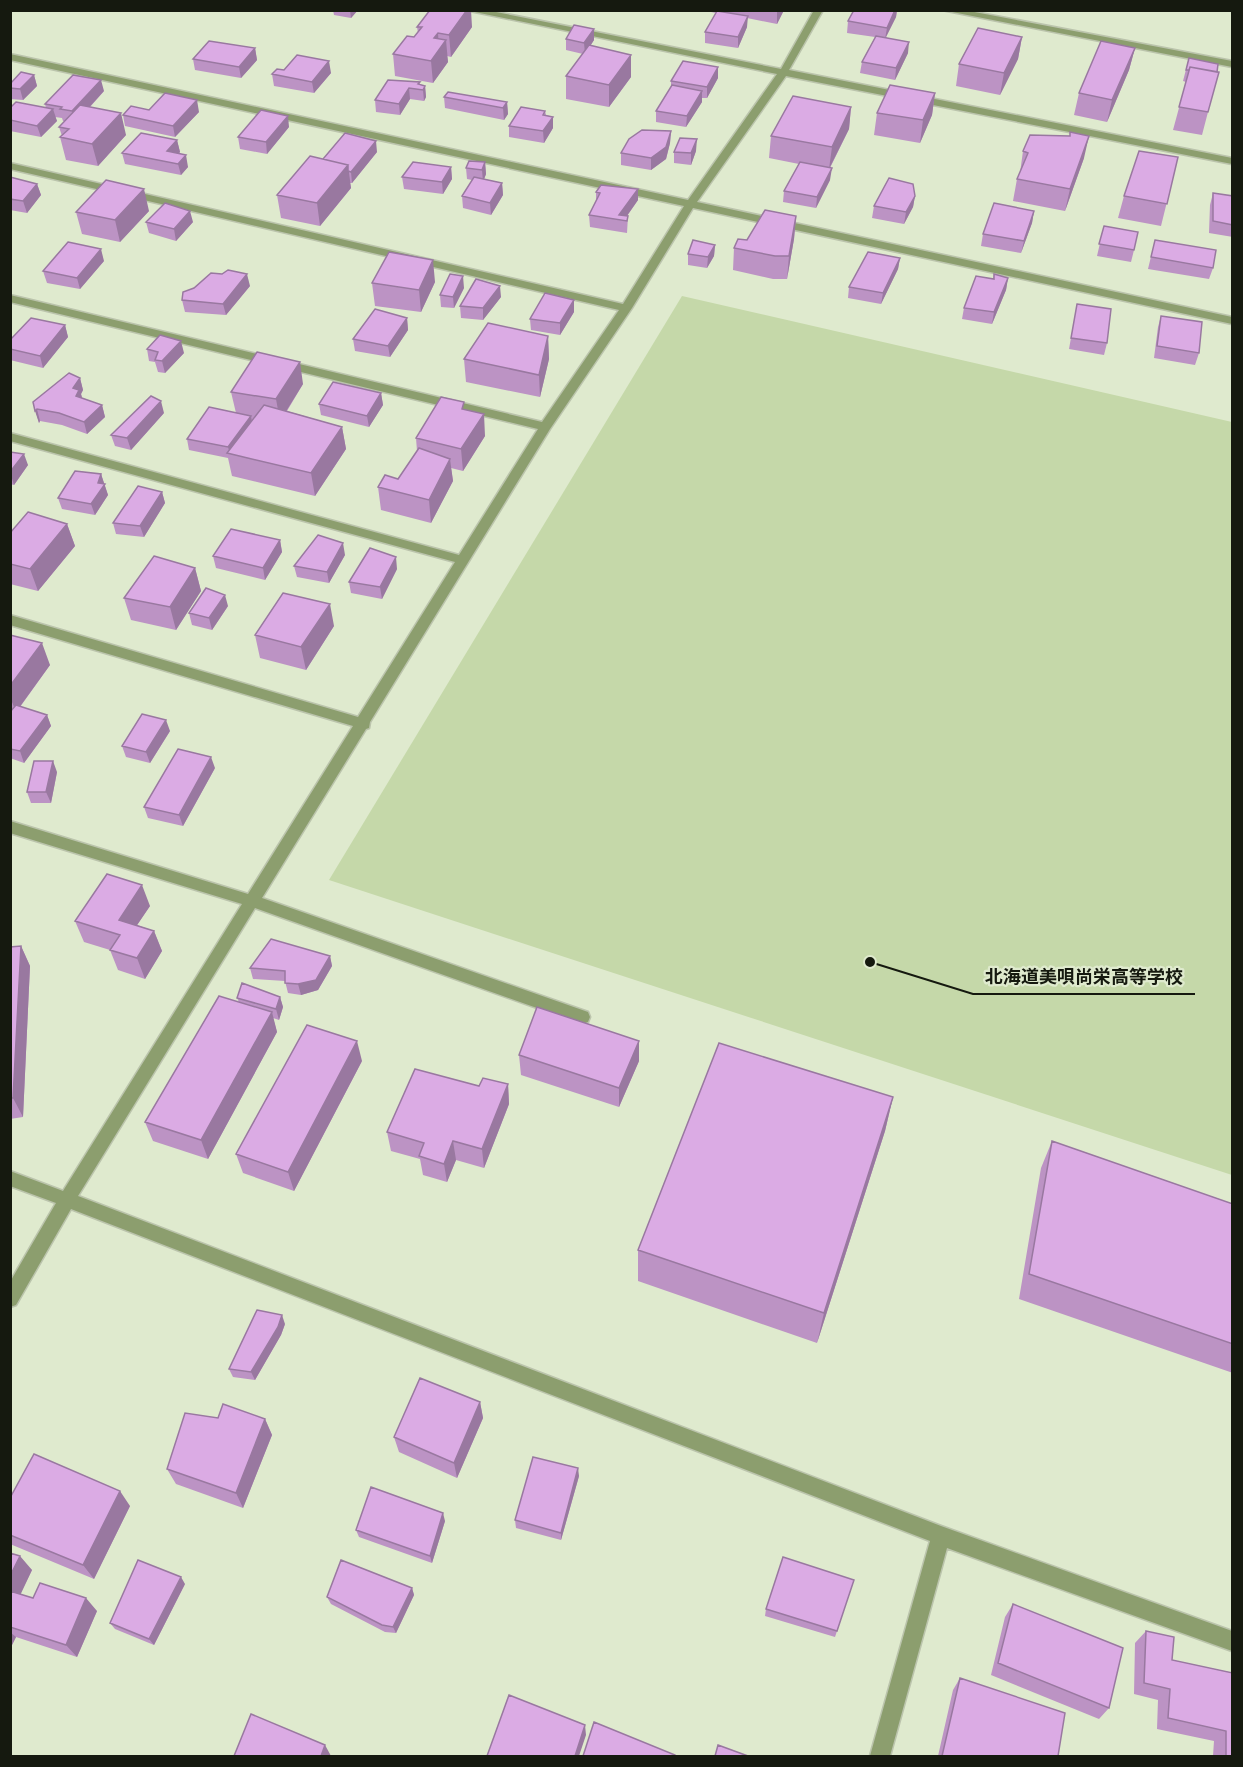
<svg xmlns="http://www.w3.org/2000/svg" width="1243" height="1767" font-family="Ubuntu,'Noto Sans JP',sans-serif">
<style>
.green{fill:#c5d8a9}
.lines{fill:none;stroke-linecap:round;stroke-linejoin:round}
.street-casing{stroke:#bbc4ac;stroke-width:3}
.street{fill:#8c9e6e;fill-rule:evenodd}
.wall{fill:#bc93c4}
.shaded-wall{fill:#9978a0}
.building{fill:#dbabe4;stroke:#9978a0;stroke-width:1.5}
.leader{fill:none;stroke:#15190f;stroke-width:2}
.callout-dot{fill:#15190f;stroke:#dfeace;stroke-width:2}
.callout-label{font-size:18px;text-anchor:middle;font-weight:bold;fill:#15190f;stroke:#dfeace;stroke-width:4.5;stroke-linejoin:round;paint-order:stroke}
</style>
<rect width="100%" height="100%" fill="#dfeace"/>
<path class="green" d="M682 296 1232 422V1175L329 880Z"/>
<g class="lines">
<g class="street-casing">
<path id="street" d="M465 10H486L781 69 814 10H823L789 70 1232 158V164L786 76 697 202 1232 317V324L693 208 632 308 550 429 370 722 369 728 366 729 262 898 588 1012 590 1017 588 1022 582 1024 255 908 78 1196 941 1526 1232 1631V1651L947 1548 890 1756H870L930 1541 71 1209 16 1305 10 1307V1282L56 1203 10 1186V1171L63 1191 242 904 10 833V821L248 894 353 726 10 625V615L358 717 455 562 10 441V433L459 555 538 429 10 302V295L542 422 619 310 10 169V163L623 304 684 206 10 60V54L688 200 777 74Z
M942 10H964L1232 61V67Z"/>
</g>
<use href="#street" class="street"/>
</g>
<path class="wall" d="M333 10H358L351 18 334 15Z
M701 10H784L777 24 747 18V27L738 48 705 43V32L716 13Z
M854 10H897L896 17 886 37 908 53 895 80 860 73 862 62 875 37 847 33 848 21Z
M417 27H472L451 57 447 56 448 62 433 83 395 76 393 54 414 37 418 33Z
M1022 37 1018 59 1000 95 956 86 959 64Z
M566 39 594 40 590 46 631 77 609 107 566 99V76L583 54 566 50Z
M255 48 257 60 241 78 195 70 193 59Z
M1135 48 1129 70 1107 122 1074 115 1079 93Z
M1189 58 1208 112 1202 135 1173 130 1186 82 1183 81Z
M284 70 331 73 314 93 274 86 272 74Z
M34 75 37 86 23 100 10 99V84Z
M718 78 707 98H702V102L686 127 656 122V111L671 87V81Z
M420 82V85L425 86 426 97 424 101 410 99 400 115 376 112 375 100Z
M104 91 90 107 126 135 98 166 66 160 60 137 62 136 59 127 65 121H63L62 118 55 117 57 121 41 137 10 131V108H46L45 104Z
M935 93 932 115 920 143 874 135 877 113Z
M444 97 507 102 508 114 504 120 445 108Z
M851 107 849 129 830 168V180L816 208 783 202 784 191 799 164 769 158 771 136Z
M149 110 199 112 175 137 125 126 123 115Z
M545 111 546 115 553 117V128L544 143 509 137V126Z
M289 127 267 154 240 149 238 137Z
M671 131 670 143 666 159 651 170 621 165V153Z
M177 140 180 152 178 154 188 167 181 175 125 164 122 153Z
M696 151 691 165 674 163V152Z
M1023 151 1084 158 1065 211 1013 201 1017 179 1020 173Z
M377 152 352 183H350L351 188 320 226 281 218 277 195 323 159Z
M1178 157 1161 226 1118 218 1124 196Z
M485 162 486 174 484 179 502 183 503 195 491 215 463 208 462 196 472 180 467 179 466 168Z
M451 167 452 179 443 194 404 189 402 177Z
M10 177 37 184 41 195 27 213 10 210Z
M596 192 638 200 627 216H628L627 233 590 227 589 215 596 202Z
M1213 193 1233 196V237L1209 233 1210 205Z
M915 196 913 207 904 224 872 218 874 206Z
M149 211 120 242 82 234 76 212Z
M1034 211 1032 223 1021 253 981 246 983 234Z
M796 216 794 239 787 279H773L733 270 734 248 747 240Z
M146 222H193L176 241 149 233Z
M1104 226 1134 250 1131 262 1097 256Z
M1155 240 1213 268 1209 279 1148 269Z
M715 245 714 256 707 268 688 265V254Z
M900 258 898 269 881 304 848 298 849 287Z
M104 261 80 289 47 283 43 271Z
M994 274 1008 278 1006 290 992 324 962 319 964 308 993 279Z
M435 282 421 312 375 306 372 283Z
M250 286 226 315 185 312 182 300Z
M464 288 454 308 441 307 440 295Z
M501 297 483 320 461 318 460 306Z
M1077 304 1107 343 1104 355 1069 349Z
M574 312 560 335 531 330 530 319Z
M1161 316 1199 353 1195 365 1154 358 1158 327Z
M407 318 408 330 390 357 355 351 353 339Z
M65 325 68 337 43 368 10 360V340Z
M548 336 549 359 540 397 466 382 464 359Z
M147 349 184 353 165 373 158 372 155 362 149 361Z
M80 378 83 390 81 394 82 398 102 405 105 417 87 434 62 425 40 421 39 423 33 402Z
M303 384 287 411 342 427 346 449 315 496 232 476 228 458 189 450 187 439 236 413 231 392Z
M381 393 383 405 369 427 321 415 319 404Z
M465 409 485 436 463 471 451 468 453 481 431 523 381 510 378 487 398 479 417 451 416 438Z
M164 413 131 450 115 446 111 435Z
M10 452 28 465 14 485 10 484Z
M101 474 108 495 95 515 62 509 58 498Z
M162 492 165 503 144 537 116 534 113 523Z
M67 524 75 546 38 591 10 584V533Z
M280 540 282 552 265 580 216 568 213 556Z
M345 555 329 583 297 577 294 566Z
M195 568 201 591 176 630 131 620 124 598Z
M397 569 382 599 351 593 349 582Z
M228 606 212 630 192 625 189 613Z
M334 626 306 670 260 658 255 635Z
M10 635 50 665 20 707 47 715 51 726 24 763 10 758V712L11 711 10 710Z
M170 731 150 763 126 757 122 746Z
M215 768 183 826 148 818 144 807Z
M57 772 51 803H31L27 792Z
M150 906 137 925 154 931 162 951 145 979 118 970 110 950 84 942 75 921Z
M21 946 30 966 23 1117 10 1119V947Z
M330 956 332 966 318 990 301 995 288 993 285 981 253 979 250 968Z
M280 997 283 1007 279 1020 273 1018 277 1032 208 1159 153 1141 145 1122 239 1002 237 998Z
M639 1041V1061L619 1107 521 1075 519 1055Z
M362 1061 294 1191 243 1173 236 1154Z
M508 1084 509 1104 484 1168 456 1160 447 1182 423 1175 420 1159 391 1151 387 1132 479 1086Z
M893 1097 885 1131 817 1343 638 1281V1250Z
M1052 1141 1233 1204V1373L1019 1299 1041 1168Z
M285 1324 281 1335 255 1380 233 1377 229 1369Z
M480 1402 483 1418 457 1478 399 1452 394 1437Z
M218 1418 265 1419 272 1435 243 1508 176 1484 167 1469Z
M579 1476 561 1540 516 1528 515 1520Z
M10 1498 130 1506 94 1579 10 1544Z
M445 1521 432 1563 359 1537 356 1530Z
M10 1553 32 1570 20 1594 33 1598 97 1611 77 1657 16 1637 10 1649Z
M854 1580 835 1637 765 1616 766 1609Z
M185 1584 154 1645 115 1629 110 1623Z
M412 1588 414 1595 396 1633 385 1632 331 1604 327 1597Z
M1013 1604 1109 1708 1099 1719 991 1675 1005 1617Z
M1146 1631 1172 1660 1233 1673V1756H1213L1214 1741 1157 1729 1158 1700 1134 1694 1135 1643Z
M960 1678 1058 1756H938L953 1690Z"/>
<path class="shaded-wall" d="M350 10H358L351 18Z
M467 10H471L472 27 451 57 449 35Z
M777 10H784L777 24Z
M895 10H897L896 17 885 39 887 28Z
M748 16 747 27 738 48V37Z
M594 29V40L585 54 584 43Z
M438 33 439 49 446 40 448 62 433 83 431 61 434 38Z
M1022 37 1018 59 1000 95 1004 73Z
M909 42 908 53 895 80 896 68Z
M255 48 257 60 241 78 239 67Z
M1135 48 1129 70 1107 122 1112 100Z
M631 55V77L609 107V85Z
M329 61 331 73 314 93 312 82Z
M718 67V78L707 98V87Z
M34 75 37 86 23 100 20 89Z
M101 80 104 91 75 123 72 111Z
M425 86 426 97 424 101 423 90Z
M409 88 410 99 400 115 399 104Z
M702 91V102L686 127 687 116Z
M935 93 932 115 920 143 923 120Z
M197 100 199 112 175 137 173 126Z
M507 102 508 114 504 120 503 108Z
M851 107 849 129 829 169 832 147Z
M53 109 57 121 41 137 37 126Z
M121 113 126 135 98 166 92 144Z
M288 116 289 127 267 154 266 142Z
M553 117V128L544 143 543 131Z
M671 131 670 143 666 159 651 170V158Z
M1089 136 1084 158 1065 211 1070 189Z
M697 139 696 151 691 165V153Z
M177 140 180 152 170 163 167 151Z
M376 141 377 152 352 183 351 172Z
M186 155 188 167 181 175 178 164Z
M485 162 486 174 483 182 482 170Z
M348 165 351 188 320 226 317 203Z
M451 167 452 179 443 194 442 182Z
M832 168 830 180 816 208 817 197Z
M502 183 503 195 491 215 490 203Z
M37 184 41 195 27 213 23 201Z
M144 189 149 211 120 242 115 220Z
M638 189V200L624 220 619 215Z
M915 196 913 207 904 224 906 212Z
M190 211 193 222 176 241 174 229Z
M1034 211 1032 223 1021 253 1024 241Z
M796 216 794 239 787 279 789 256Z
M715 245 714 256 707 268 708 257Z
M101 249 104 261 80 289 77 278Z
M900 258 898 269 881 304 883 293Z
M433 260 435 282 421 312 419 290Z
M247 274 250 286 226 315 223 304Z
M463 276 464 288 454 308 453 297Z
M1008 278 1006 290 992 324 994 312Z
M500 286 501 297 483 320V308Z
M574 300V312L560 335V323Z
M407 318 408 330 390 357 388 346Z
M65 325 68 337 43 368 40 356Z
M548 336 549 359 540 397 539 375Z
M181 341 184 353 165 373 162 361Z
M300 362 303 384 280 421 276 399Z
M80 378 83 390 81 394 83 401 80 408 73 388Z
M381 393 383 405 369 427 367 416Z
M161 401 164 413 131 450 127 438Z
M102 405 105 417 87 434 84 422Z
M37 409 40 421 39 423 35 411Z
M484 414 485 436 463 471 461 449Z
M251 416 253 428 230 454 228 447Z
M342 427 346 449 315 496 311 473Z
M24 454 28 465 14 485 10 472Z
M450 459 453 481 431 523 429 500Z
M101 474 108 495 95 515 91 504Z
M162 492 165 503 144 537 140 526Z
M67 524 75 546 38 591 30 569Z
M280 540 282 552 265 580 263 568Z
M343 543 345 555 329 583 327 572Z
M396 557 397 569 382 599 380 587Z
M195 568 201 591 176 630 170 607Z
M225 595 228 606 212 630 209 618Z
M330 604 334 626 306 670 301 647Z
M42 643 50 665 16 712 10 697V686Z
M47 715 51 726 24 763 20 751Z
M166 720 170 731 150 763 146 752Z
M211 757 215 768 183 826 179 815Z
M53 761 57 772 51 803 46 792Z
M142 885 150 906 127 940 119 920Z
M154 931 162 951 145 979 137 958Z
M21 946 30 966 23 1117 13 1098Z
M330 956 332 966 318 990 301 995 298 984Z
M280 997 283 1007 279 1020 276 1009Z
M272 1012 277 1032 208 1159 201 1140Z
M357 1041 362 1061 294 1191 288 1172Z
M639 1041V1061L619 1107V1088Z
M508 1084 509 1104 484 1168 482 1149Z
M893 1097 885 1131 817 1343 824 1313Z
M453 1141 456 1160 447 1182 444 1164Z
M282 1315 285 1324 281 1335 255 1380 251 1372Z
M480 1402 483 1418 457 1478 454 1463Z
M265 1419 272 1435 243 1508 236 1493Z
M578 1468 579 1476 561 1540V1533Z
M120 1491 130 1506 94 1579 83 1565Z
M443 1513 445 1521 432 1563 430 1556Z
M20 1556 32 1570 17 1602 10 1595V1576Z
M181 1577 185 1584 154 1645 149 1639Z
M412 1588 414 1595 396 1633 393 1627Z
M86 1598 97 1611 77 1657 66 1645Z
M10 1632 16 1637 10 1649Z
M585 1725 586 1735 579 1756H575Z
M325 1745 331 1756H321Z"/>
<path class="building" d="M430 10H467L449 35 438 33 434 38 446 40 431 61 393 54 407 36 414 37 422 27H417Z
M854 10H895L887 28 848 21Z
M717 11 748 16 738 37 705 32Z
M574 25 594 29 584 43 566 39Z
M978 28 1022 37 1004 73 959 64Z
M876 36 909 42 896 68 862 62Z
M209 41 255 48 239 67 193 59Z
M1101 41 1135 48 1112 100 1079 93Z
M589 45 631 55 609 85 566 76Z
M297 55 329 61 312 82 272 74 277 69 284 70Z
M1189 58 1218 64 1217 72 1190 67 1189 70H1186Z
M683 61 718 67 707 87 671 81Z
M1190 67 1219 72 1208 112 1179 107Z
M21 72 34 75 20 89 10 88V84Z
M73 75 101 80 72 111 60 109 62 107 45 104Z
M388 80 420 82 418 84 425 86 423 90 409 88 399 104 375 100Z
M672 85 702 91 687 116 656 111Z
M890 85 935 93 923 120 877 113Z
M448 92 507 102 503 108 444 97Z
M165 93 197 100 173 126 123 115 131 106 149 110Z
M793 96 851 107 832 147 771 136Z
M16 102 53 109 37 126 10 120V108Z
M80 105 121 113 92 144 60 137 69 129 59 127Z
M521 107 545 111 543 115 553 117 543 131 509 126Z
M261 110 288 116 266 142 238 137Z
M642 130 671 131 666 147 651 158 621 153 629 139Z
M1070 132 1089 136 1070 189 1017 179 1028 153 1023 151 1030 135 1070 136Z
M141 133 177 140 167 151 186 155 178 164 122 153Z
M345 133 376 141 351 172 348 171V165L323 159Z
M680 138 697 139 691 153 674 152Z
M1139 151 1178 157 1167 204 1124 196Z
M310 156 348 165 317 203 277 195Z
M469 161 485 162 482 170 466 168Z
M413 162 451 167 442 182 402 177Z
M800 162 832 168 817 197 784 191Z
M10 177 37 184 23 201 10 199Z
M474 177 502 183 490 203 462 196Z
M889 178 913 184 915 196 906 212 874 206Z
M106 180 144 189 115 220 76 212Z
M601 185 638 189 619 215 628 216 627 221 589 215 600 193 596 192Z
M1213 193 1233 196V225L1213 221Z
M165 203 190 211 174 229 146 222Z
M994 203 1034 211 1024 241 983 234Z
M765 210 796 216 789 256H775L734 248 738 239 747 240Z
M1104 226 1138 232 1134 250 1099 244Z
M693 240 715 245 708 257 688 254Z
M1155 240 1216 250 1213 268 1151 257Z
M68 242 101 249 77 278 43 271Z
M389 252 433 260 419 290 372 283Z
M868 252 900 258 883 293 849 287Z
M228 270 247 274 223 304 182 300 183 292 194 288 211 273 222 274Z
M450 274 463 276 453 297 440 295Z
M994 274 1008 278 994 312 964 308 976 276 994 279Z
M476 279 500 286 483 308 460 306Z
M545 293 574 300 560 323 530 319Z
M1077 304 1111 309 1107 343 1071 338Z
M375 309 407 318 388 346 353 339Z
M1161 316 1202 322 1199 353 1157 346Z
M31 318 65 325 40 356 10 349V340Z
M488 323 548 336 539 375 464 359Z
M160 335 181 341 162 361 155 360 158 352 147 349Z
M257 352 300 362 276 399 231 392Z
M69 373 80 378 73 388 79 390 76 396 102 405 84 422 59 413 37 409 35 411 33 402Z
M333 382 381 393 367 416 319 404Z
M151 396 161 401 127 438 111 435Z
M441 397 464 402 462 409 484 414 461 449 416 438Z
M264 405 342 427 311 473 227 453Z
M209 407 251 416 228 447 187 439Z
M419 448 450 459 429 500 378 487 385 475 398 479Z
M10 452 24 454 10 472Z
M75 471 101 474 98 483 105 484 91 504 58 498Z
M138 486 162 492 140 526 113 523Z
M28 512 67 524 30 569 10 564V533Z
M231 529 280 540 263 568 213 556Z
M318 535 343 543 327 572 294 566Z
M370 548 396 557 380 587 349 582Z
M154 556 195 568 170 607 124 598Z
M206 588 225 595 209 618 189 613Z
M283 593 330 604 301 647 255 635Z
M10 635 42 643 10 686Z
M16 705 47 715 20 751 10 749V712Z
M142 714 166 720 146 752 122 746Z
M178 749 211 757 179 815 144 807Z
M34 761H53L46 792H27Z
M107 874 142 885 119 920 154 931 137 958 110 950 120 935 75 921Z
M271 939 330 956 316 980 298 984 285 983V971L250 968Z
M21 946 13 1098H10V947Z
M242 983 280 997 276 1009 237 998Z
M219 996 272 1012 201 1140 145 1122Z
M537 1007 639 1041 619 1088 519 1055Z
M307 1025 357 1041 288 1172 236 1154Z
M719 1043 893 1097 824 1313 638 1250Z
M415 1069 479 1086 483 1078 508 1084 482 1149 453 1141 444 1164 419 1156 424 1143 387 1132Z
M1052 1141 1233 1204V1344L1029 1274Z
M257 1310 282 1315 278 1327 251 1372 229 1369Z
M420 1378 480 1402 454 1463 394 1437Z
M223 1404 265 1419 236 1493 167 1469 185 1413 218 1418Z
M34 1454 120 1491 83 1565 10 1535V1498Z
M533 1457 578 1468 561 1533 515 1520Z
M371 1487 443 1513 430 1556 356 1530Z
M10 1553 20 1556 10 1576Z
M783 1557 854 1580 837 1631 766 1609Z
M138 1560 181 1577 149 1639 110 1623Z
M341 1560 412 1588 393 1627 382 1625 327 1597Z
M40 1583 86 1598 66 1645 10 1627V1591L33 1598Z
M1013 1604 1123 1648 1109 1708 998 1663Z
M1146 1631 1174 1637 1172 1660 1233 1673V1756H1226V1731L1168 1718 1170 1689 1144 1683Z
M960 1678 1065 1713 1058 1756H942Z
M509 1695 585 1725 575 1756H487Z
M251 1714 325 1745 321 1756H234Z
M594 1722 675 1755V1756H583Z
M718 1745 748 1756H715Z"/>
<path class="leader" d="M870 962L973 994H1195"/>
<circle class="callout-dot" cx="870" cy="962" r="6"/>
<g class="callout-label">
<text x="1084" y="983">北海道美唄尚栄高等学校</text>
</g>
<rect width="1243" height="1767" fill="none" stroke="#15190f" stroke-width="24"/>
</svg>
